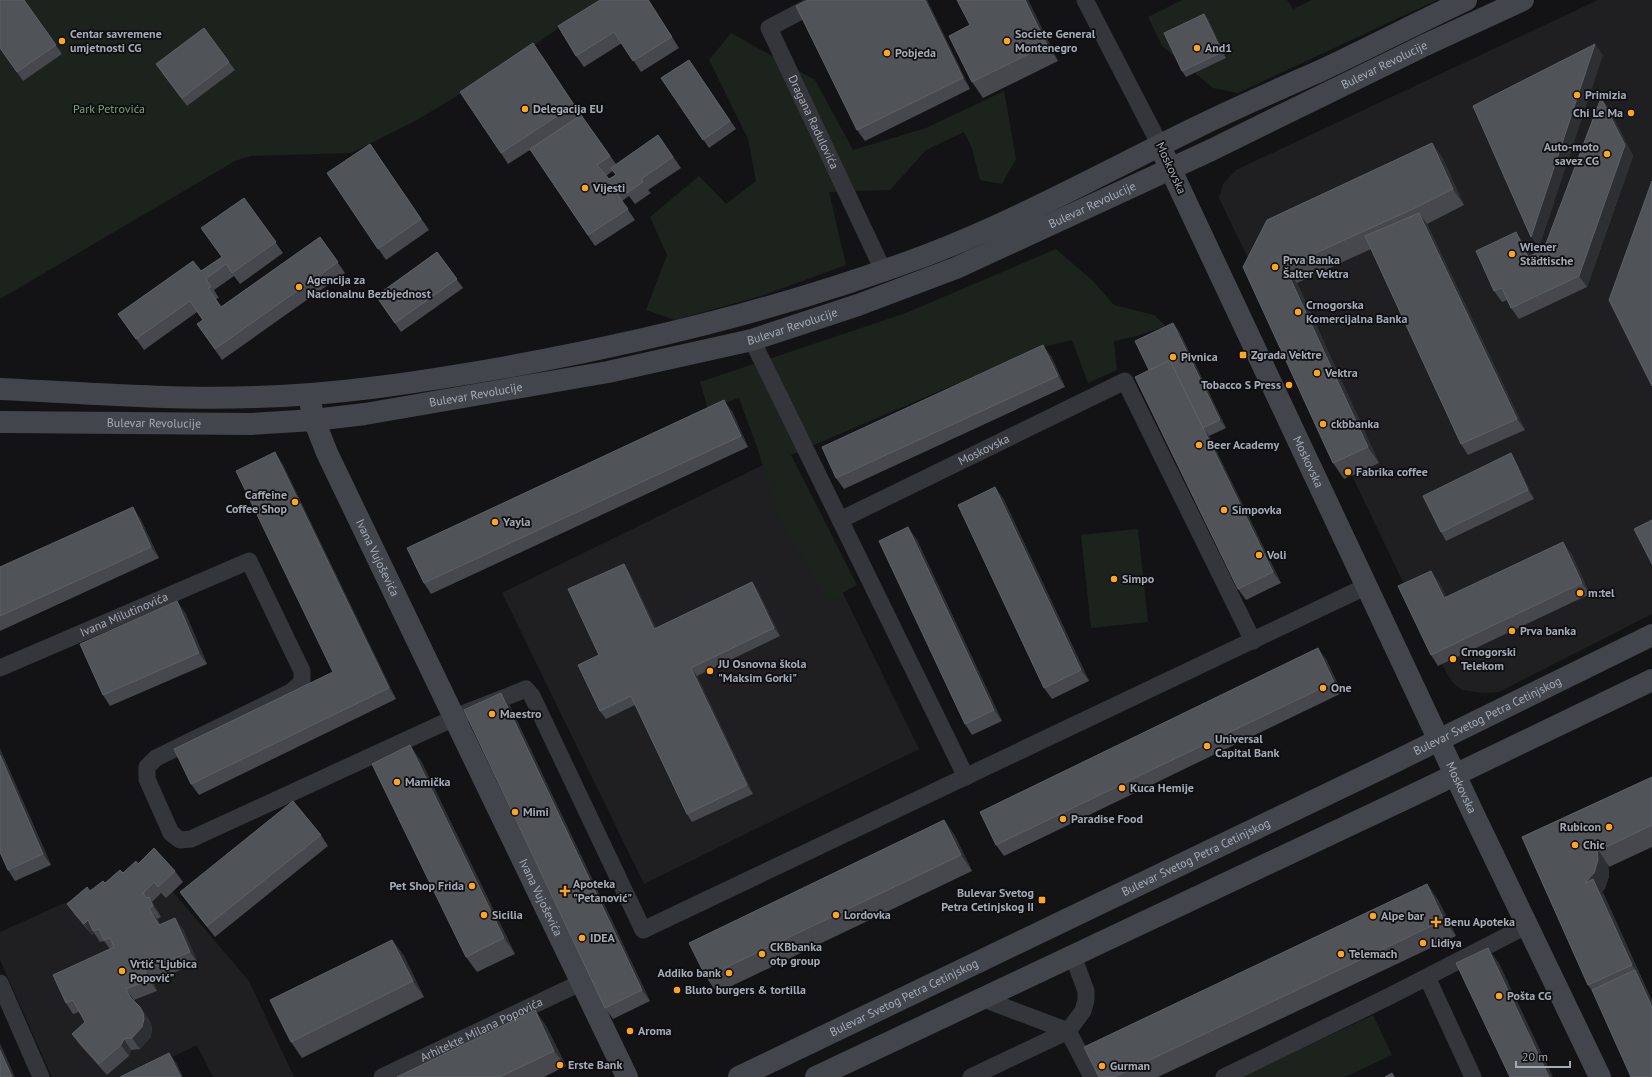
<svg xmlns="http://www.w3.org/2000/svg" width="1652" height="1077" font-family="'PT Sans',sans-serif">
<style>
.built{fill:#1f1f22}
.green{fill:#1b231c}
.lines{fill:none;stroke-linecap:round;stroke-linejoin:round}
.street{stroke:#34363b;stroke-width:17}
.secondary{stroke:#42454b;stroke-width:22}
.wall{fill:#46484d;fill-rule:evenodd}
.shaded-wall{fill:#2d2f32}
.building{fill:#505358;stroke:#5d6167}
.poi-dot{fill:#ffa522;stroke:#0e0e10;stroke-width:1.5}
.labels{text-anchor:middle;stroke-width:3.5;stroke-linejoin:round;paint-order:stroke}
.poi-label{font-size:12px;font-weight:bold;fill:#a4abb7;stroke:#0e0e10;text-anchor:start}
.street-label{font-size:12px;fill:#a4abb7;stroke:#0e0e10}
.park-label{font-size:12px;fill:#7aa379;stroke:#0e0e10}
</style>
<rect width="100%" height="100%" fill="#131315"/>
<path class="built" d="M1598 0H1652V614L1499 692 1483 693 1462 690 1454 684 1447 674 1219 198 1223 184 1236 170Z
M777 458 919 749 644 884 502 593Z
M162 859 183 882 173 892 249 981 294 1077H213L197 1045 131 1077H52L0 960V932Z"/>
<path class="green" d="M0 0H599L487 78 417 120 351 153 251 156 235 161 0 299Z
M1182 0H1287L1293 9 1312 0H1437L1238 93 1213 88 1162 46 1148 17Z
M731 33 815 80 853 150 926 128 1004 91 1016 159 1002 184 980 180 972 148 964 132 926 150 890 190 829 192 846 265 761 296 675 320 646 310 667 255 650 217 699 176 726 204 756 181 748 139 709 60Z
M1056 249 1093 281 1114 305 1154 315 1166 326 1137 336 1114 341 1117 370 1088 383 1072 340 1040 348 791 455 857 585 828 601 780 519 757 447 739 398 708 409 700 382 906 313Z
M1138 529 1148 622 1091 628 1081 535Z
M1373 1015 1392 1055 1345 1077H1242Z"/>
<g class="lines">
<g class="street">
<path id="s1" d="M822 0 769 28 883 270"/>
<path d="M1085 0 1160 145"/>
<path d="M752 340 966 777"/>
<path id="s2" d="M840 520 1125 381 1253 641"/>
<path id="s3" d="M0 668 249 561 302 671V682L291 692 156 758 147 767V779L171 833 180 840 191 839 465 713 526 689 532 696 643 930 1367 586"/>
<path d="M1427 977 1473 1077"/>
<path d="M0 983 41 1077"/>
<path d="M981 998 1068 1031"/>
<path d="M1068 1031 1092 1077"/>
<path id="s4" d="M382 1077 580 983"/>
<path d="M971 1077 1068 1031 1083 1011 1086 1000V991L1073 956"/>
<path d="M1224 1077 1388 997 1528 925"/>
</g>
<g class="secondary">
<path id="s5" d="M1164 155 1474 815 1600 1077"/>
<path d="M0 389C85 393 171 400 255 397 338 395 420 382 501 368 646 342 789 307 927 255 1018 220 1105 172 1193 129 1235 108 1277 90 1320 71 1369 48 1417 23 1466 0"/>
<path id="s6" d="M311 406 314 420 327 453 627 1077"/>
<path id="s7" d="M0 422 251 424 314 420 365 414 608 372 752 340 858 305 956 268 1207 152 1423 46 1523 0"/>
<path id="s8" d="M739 1077 1388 765 1652 635"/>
<path d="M816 1077 1411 796 1652 680"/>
</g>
</g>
<path class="wall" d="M24 0 62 54 23 81 0 48Z
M649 0 679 48 641 72 622 43 584 67 576 56Z
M808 0H927L970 89 865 141 857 130Z
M1028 0 1058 61 983 98 972 82 970 25Z
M1208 19 1226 58 1186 77 1182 71Z
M541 54 581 115 616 164 658 135 681 168 648 190 651 193 635 204 629 196 622 201 635 220 595 246 530 150 508 164 501 153ZM613 171 616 175 609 179 606 176Z
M689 60 736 129 709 148 661 78Z
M229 62 235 70 187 106 162 73Z
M1601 98 1609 109 1633 156 1587 287 1519 319 1511 308 1507 300 1502 302 1494 291 1524 243 1530 256 1544 249Z
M1432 143 1443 159 1464 205 1427 224 1525 430 1468 455 1461 444 1371 249 1297 283 1379 463 1344 479 1333 463 1243 267Z
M370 144 429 230 386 260 327 173Z
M244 198 283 253 240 284 234 276 214 290 219 298 216 299 221 307 320 237 345 273 222 360 197 324 203 320 197 312 144 350 118 314 201 271 222 257Z
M437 252 463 288 401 332 376 296Z
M1179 331 1226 428 1209 436 1281 583 1246 600 1238 589Z
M1051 356 1065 387 844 489 836 478Z
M732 411 748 447 431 594 424 583Z
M1511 453 1516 462 1534 499 1446 541 1441 532Z
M282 463 396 699 199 795 191 784 333 672Z
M1003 498 1089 681 1052 699 1044 688Z
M140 518 159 558 0 631V567Z
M916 538 1002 721 972 735 965 724Z
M1571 553 1590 594 1438 666 1431 655 1439 582 1446 597Z
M624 564 629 572 656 628 752 582 758 591 780 636 697 676 753 794 692 822 687 814 635 705 606 719 600 711 599 655Z
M185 612 207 664 110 706 103 695Z
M1326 659 1342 693 1004 856 996 845Z
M501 693 509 704 650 1001 613 1019 605 1008Z
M0 749 51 865 15 881 8 870 0 852Z
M421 761 515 954 477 972 466 957Z
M1652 777V847L1609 867 1608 865 1609 876 1605 888 1602 892 1604 895 1652 1001V1077L1588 985 1522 837Z
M944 820 955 836 972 871 717 993 706 977Z
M321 835 328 846 215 937 188 903 180 892Z
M138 864 175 871 183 882 166 898 161 893 152 902 156 908 161 917 157 919 160 924 183 929 198 963 153 981 157 991 134 1000 135 1002 140 1007 148 1018 151 1024 152 1030 150 1038 140 1049 131 1050 129 1056 107 1075 80 1045 72 1034 85 1022 79 1012 73 1014 66 1003 110 949 104 941 100 942 94 933 92 935 75 915 67 904 90 891 123 873Z
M1427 884 1438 900 1456 936 1158 1077H1099Z
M392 940 404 956 424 997 302 1058 291 1042Z
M535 1010 546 1026 566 1066 544 1077H397Z"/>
<path class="shaded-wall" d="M648 0H649L679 48 672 37Z
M925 0H927L970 89 963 78Z
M1025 0H1028L1058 61 1047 45Z
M1204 14 1208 19 1226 58 1222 52Z
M533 43 541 54 582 116 574 105Z
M1595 44 1603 55 1539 248 1531 237Z
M1601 98 1609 109 1633 156 1587 287 1579 276Z
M1432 143 1443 159 1464 205 1453 189Z
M1419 213 1427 224 1525 430 1517 419Z
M1516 232 1524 243 1535 268 1528 257Z
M1285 267 1297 283 1379 463 1368 447Z
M1173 323 1179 331 1226 428 1220 420Z
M1043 345 1051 356 1065 387 1058 376Z
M1170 360 1203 428 1209 436 1281 583 1273 572Z
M724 400 732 411 748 447 741 436Z
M275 452 282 463 396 699 389 688Z
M1511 453 1516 462 1534 499 1528 490Z
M995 487 1003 498 1089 681 1081 670Z
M133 507 140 518 159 558 151 547Z
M908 527 916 538 1002 721 994 710Z
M1563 542 1571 553 1590 594 1582 583Z
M624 564 629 572 660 637 654 629Z
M1431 571 1439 582 1452 609 1444 598Z
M752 582 758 591 780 636 774 628Z
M177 601 185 612 207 664 199 653Z
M1318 648 1326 659 1342 693 1334 682Z
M691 668 697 676 753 794 747 785Z
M501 693 509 704 650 1001 642 990Z
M410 745 421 761 515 954 504 938Z
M0 749 51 865 43 854 0 755Z
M944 820 955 836 972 871 961 855Z
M1597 848 1608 865 1609 876 1605 888 1602 892 1604 895 1652 1001V1007L1635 970 1632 965 1585 883Z
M1427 884 1438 900 1456 936 1444 920Z
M149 897 156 908 161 917 153 906Z
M149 908 157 919 166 936 159 925Z
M175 918 183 929 198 963 190 952Z
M88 920 94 933 92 935 84 924Z
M392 940 404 956 424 997 413 981Z
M1488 948 1499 963 1553 1077H1549Z
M145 970 153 981 157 991 149 980Z
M126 989 134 1000 138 1009 130 997Z
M140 1007 148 1018 151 1024 152 1030 150 1038 140 1049 132 1038Z
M535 1010 546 1026 566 1066 554 1051Z
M124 1039 131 1050 129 1056 121 1045Z
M0 1043 15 1077H12L0 1050Z
M169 1053 177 1064 183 1077H181Z"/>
<path class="building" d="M0 0H24L56 45 17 72 0 48Z
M600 0H648L672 37 633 61 614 32 576 56 558 26Z
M808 0H925L963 78 857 130 796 6Z
M957 0H1025L1047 45 972 82 949 36 970 25Z
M1204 14 1222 52 1182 71 1164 33Z
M204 28 229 62 182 98 156 64Z
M533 43 574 105 501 153 460 92Z
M1595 44 1531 237 1473 106Z
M689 60 730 121 703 140 661 78Z
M1601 98 1625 145 1579 276 1511 308 1502 288 1494 291 1476 251 1516 232 1528 257 1544 249Z
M581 115 610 156 597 165 609 179 616 175 611 168 658 135 673 157 641 179 643 182 627 193 622 185 614 190 628 209 588 235 530 149Z
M1432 143 1453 189 1415 208 1285 267 1368 447 1333 463 1243 267 1267 220Z
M370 144 421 219 378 249 327 173Z
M1652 181V386L1609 300Z
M244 198 276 242 232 273 226 264 206 279 211 287 208 288 221 307 320 237 338 262 215 349 197 324 203 320 190 301 136 339 118 314 193 261 201 271 222 257 201 228Z
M1419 213 1517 419 1461 444 1365 236Z
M437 252 457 279 395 323 376 296Z
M1173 323 1220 420 1203 428 1170 360 1149 370 1135 341Z
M1043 345 1058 376 836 478 822 447Z
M1170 360 1273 572 1238 589 1135 377Z
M724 400 741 436 424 583 407 548Z
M275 452 389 688 191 784 174 749 333 672 236 471Z
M1511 453 1528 490 1441 532 1423 496Z
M995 487 1081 670 1044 688 958 505Z
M133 507 151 547 0 616V567Z
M1652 520V564L1634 529Z
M908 527 994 710 965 724 879 541Z
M1563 542 1582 583 1431 655 1398 586 1431 571 1444 598Z
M624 564 654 629 752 582 774 628 691 668 747 785 687 814 631 696 600 711 578 665 599 655 568 589Z
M177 601 199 653 103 695 80 644Z
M1318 648 1334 682 996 845 980 812Z
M501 693 642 990 605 1008 464 710Z
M410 745 504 938 466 957 372 764Z
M0 755 43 854 8 870 0 852Z
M1652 777V825L1598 851 1597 848 1598 860 1594 873 1585 883 1593 879 1632 965 1588 985 1522 837Z
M293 801 321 835 207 926 180 892Z
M944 820 961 855 706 977 689 943Z
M154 848 175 871 158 887 154 882 143 893 146 898 149 897 153 906 149 908 159 925 175 918 190 952 145 970 149 980 126 989 130 997 140 1007 143 1013 144 1019 142 1027 132 1038 124 1039 121 1045 99 1064 72 1034 85 1022 73 1000 66 1003 53 975 114 947 110 938 104 940 99 929 93 931 88 920 84 924 67 904 87 887 90 891 103 881 105 883 120 870 123 873 136 861 138 864Z
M1427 884 1444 920 1114 1077H1099L1084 1047Z
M392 940 413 981 291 1042 270 1000Z
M1488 948 1549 1077H1510L1456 963Z
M1635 970 1652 1007V1077H1631L1592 990Z
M535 1010 554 1051 500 1077H397Z
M0 1050 12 1077H0Z
M169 1053 181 1077H120Z
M1392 1073 1394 1077H1385Z"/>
<g class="poi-dot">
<circle cx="62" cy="41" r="4"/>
<circle cx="1007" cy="41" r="4"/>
<circle cx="1197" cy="48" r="4"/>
<circle cx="887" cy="53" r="4"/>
<circle cx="1577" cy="95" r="4"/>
<circle cx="525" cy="109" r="4"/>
<circle cx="1631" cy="113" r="4"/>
<circle cx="1607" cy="154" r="4"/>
<circle cx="585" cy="188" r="4"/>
<circle cx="1512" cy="254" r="4"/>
<circle cx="1275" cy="267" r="4"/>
<circle cx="299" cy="287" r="4"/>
<circle cx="1298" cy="312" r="4"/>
<rect x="1239" y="351" width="8" height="8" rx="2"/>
<circle cx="1173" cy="357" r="4"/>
<circle cx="1317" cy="373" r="4"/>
<circle cx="1289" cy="385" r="4"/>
<circle cx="1323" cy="424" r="4"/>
<circle cx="1199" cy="445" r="4"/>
<circle cx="1348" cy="472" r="4"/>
<circle cx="295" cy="502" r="4"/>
<circle cx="1224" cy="510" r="4"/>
<circle cx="495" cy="522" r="4"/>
<circle cx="1259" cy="555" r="4"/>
<circle cx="1114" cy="579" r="4"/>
<circle cx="1580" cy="593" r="4"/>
<circle cx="1512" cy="631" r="4"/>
<circle cx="1453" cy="659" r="4"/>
<circle cx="710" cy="671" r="4"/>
<circle cx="1323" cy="688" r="4"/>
<circle cx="492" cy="714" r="4"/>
<circle cx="1207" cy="746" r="4"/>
<circle cx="397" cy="782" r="4"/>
<circle cx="1122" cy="788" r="4"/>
<circle cx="515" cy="812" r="4"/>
<circle cx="1063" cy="819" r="4"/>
<circle cx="1609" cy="827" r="4"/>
<circle cx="1575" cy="845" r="4"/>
<circle cx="472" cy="886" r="4"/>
<path d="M563 885h4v4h4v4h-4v4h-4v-4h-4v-4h4z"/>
<rect x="1038" y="896" width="8" height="8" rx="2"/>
<circle cx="484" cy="915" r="4"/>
<circle cx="836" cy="915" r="4"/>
<circle cx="1373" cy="916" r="4"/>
<path d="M1434 916h4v4h4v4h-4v4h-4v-4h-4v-4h4z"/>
<circle cx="582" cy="938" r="4"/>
<circle cx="1423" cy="943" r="4"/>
<circle cx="762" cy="954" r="4"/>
<circle cx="1341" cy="954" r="4"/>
<circle cx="122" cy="971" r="4"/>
<circle cx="729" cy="973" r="4"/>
<circle cx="677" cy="990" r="4"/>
<circle cx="1499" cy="996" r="4"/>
<circle cx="630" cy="1031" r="4"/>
<circle cx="560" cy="1065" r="4"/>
<circle cx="1102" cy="1066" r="4"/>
</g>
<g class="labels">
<g class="poi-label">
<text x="70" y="38">Centar savremene<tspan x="70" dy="14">umjetnosti CG</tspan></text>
<text x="1015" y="38">Societe General<tspan x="1015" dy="14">Montenegro</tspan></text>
<text x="1205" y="52">And1</text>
<text x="895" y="57">Pobjeda</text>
<text x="1585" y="99">Primizia</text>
<text x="533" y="113">Delegacija EU</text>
<text x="1623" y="117" text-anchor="end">Chi Le Ma</text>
<text x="1599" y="151" text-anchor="end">Auto-moto<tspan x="1599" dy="14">savez CG</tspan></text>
<text x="593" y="192">Vijesti</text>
<text x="1520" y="251">Wiener<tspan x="1520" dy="14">Städtische</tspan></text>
<text x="1283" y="264">Prva Banka<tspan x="1283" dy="14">Šalter Vektra</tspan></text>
<text x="307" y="284">Agencija za<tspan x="307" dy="14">Nacionalnu Bezbjednost</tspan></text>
<text x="1306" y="309">Crnogorska<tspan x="1306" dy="14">Komercijalna Banka</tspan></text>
<text x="1251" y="359">Zgrada Vektre</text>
<text x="1181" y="361">Pivnica</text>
<text x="1325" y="377">Vektra</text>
<text x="1281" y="389" text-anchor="end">Tobacco S Press</text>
<text x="1331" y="428">ckbbanka</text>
<text x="1207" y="449">Beer Academy</text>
<text x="1356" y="476">Fabrika coffee</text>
<text x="287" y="499" text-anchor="end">Caffeine<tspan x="287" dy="14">Coffee Shop</tspan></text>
<text x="1232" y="514">Simpovka</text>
<text x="503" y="526">Yayla</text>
<text x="1267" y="559">Voli</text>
<text x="1122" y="583">Simpo</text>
<text x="1588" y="597">m:tel</text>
<text x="1520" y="635">Prva banka</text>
<text x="1461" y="656">Crnogorski<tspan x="1461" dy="14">Telekom</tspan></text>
<text x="718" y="668">JU Osnovna škola<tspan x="718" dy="14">"Maksim Gorki"</tspan></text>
<text x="1331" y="692">One</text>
<text x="500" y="718">Maestro</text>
<text x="1215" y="743">Universal<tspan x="1215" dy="14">Capital Bank</tspan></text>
<text x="405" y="786">Mamička</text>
<text x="1130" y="792">Kuca Hemije</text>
<text x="523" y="816">Mimi</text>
<text x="1071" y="823">Paradise Food</text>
<text x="1601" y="831" text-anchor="end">Rubicon</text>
<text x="1583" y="849">Chic</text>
<text x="573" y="888">Apoteka<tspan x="573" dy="14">"Petanović"</tspan></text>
<text x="464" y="890" text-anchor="end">Pet Shop Frida</text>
<text x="1034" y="897" text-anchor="end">Bulevar Svetog<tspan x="1034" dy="14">Petra Cetinjskog II</tspan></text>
<text x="492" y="919">Sicilia</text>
<text x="844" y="919">Lordovka</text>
<text x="1381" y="920">Alpe bar</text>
<text x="1444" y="926">Benu Apoteka</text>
<text x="590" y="942">IDEA</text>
<text x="1431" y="947">Lidiya</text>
<text x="770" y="951">CKBbanka<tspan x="770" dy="14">otp group</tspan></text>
<text x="1349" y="958">Telemach</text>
<text x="130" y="968">Vrtić "Ljubica<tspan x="130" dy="14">Popović"</tspan></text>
<text x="721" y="977" text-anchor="end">Addiko bank</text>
<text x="685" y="994">Bluto burgers &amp; tortilla</text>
<text x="1507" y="1000">Pošta CG</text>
<text x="638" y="1035">Aroma</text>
<text x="568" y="1069">Erste Bank</text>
<text x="1110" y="1070">Gurman</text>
</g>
<g class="street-label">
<text dy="4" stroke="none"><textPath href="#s7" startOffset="1450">Bulevar Revolucije</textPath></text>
<text dy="4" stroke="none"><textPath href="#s1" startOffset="164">Dragana Radulovića</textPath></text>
<text transform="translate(1171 168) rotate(65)" y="4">Moskovska</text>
<text dy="4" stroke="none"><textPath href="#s7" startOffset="1126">Bulevar Revolucije</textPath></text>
<text dy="4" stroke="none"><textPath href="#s7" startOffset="802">Bulevar Revolucije</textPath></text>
<text dy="4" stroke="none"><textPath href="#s7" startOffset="478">Bulevar Revolucije</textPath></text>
<text dy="4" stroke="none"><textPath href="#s7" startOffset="154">Bulevar Revolucije</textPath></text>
<text dy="4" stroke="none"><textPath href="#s2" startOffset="160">Moskovska</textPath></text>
<text dy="4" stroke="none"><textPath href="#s5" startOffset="339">Moskovska</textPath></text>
<text dy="4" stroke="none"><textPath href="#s6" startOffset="166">Ivana Vujoševića</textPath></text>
<text dy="4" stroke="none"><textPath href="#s3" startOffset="135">Ivana Milutinovića</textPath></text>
<text dy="4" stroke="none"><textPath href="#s8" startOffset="831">Bulevar Svetog Petra Cetinjskog</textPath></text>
<text dy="4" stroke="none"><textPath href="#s5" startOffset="699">Moskovska</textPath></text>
<text dy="4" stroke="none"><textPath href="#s8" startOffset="507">Bulevar Svetog Petra Cetinjskog</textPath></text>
<text dy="4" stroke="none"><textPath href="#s6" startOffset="543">Ivana Vujoševića</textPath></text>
<text dy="4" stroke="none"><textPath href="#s8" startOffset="183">Bulevar Svetog Petra Cetinjskog</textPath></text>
<text dy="4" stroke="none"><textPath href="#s4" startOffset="110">Arhitekte Milana Popovića</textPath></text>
</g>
<g class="park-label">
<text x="109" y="113">Park Petrovića</text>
</g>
</g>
<path d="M1516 1061v6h54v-6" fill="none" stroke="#a4abb7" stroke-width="2"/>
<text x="1522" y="1061" font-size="12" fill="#a4abb7" stroke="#0e0e10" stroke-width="3" paint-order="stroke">20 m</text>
</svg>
